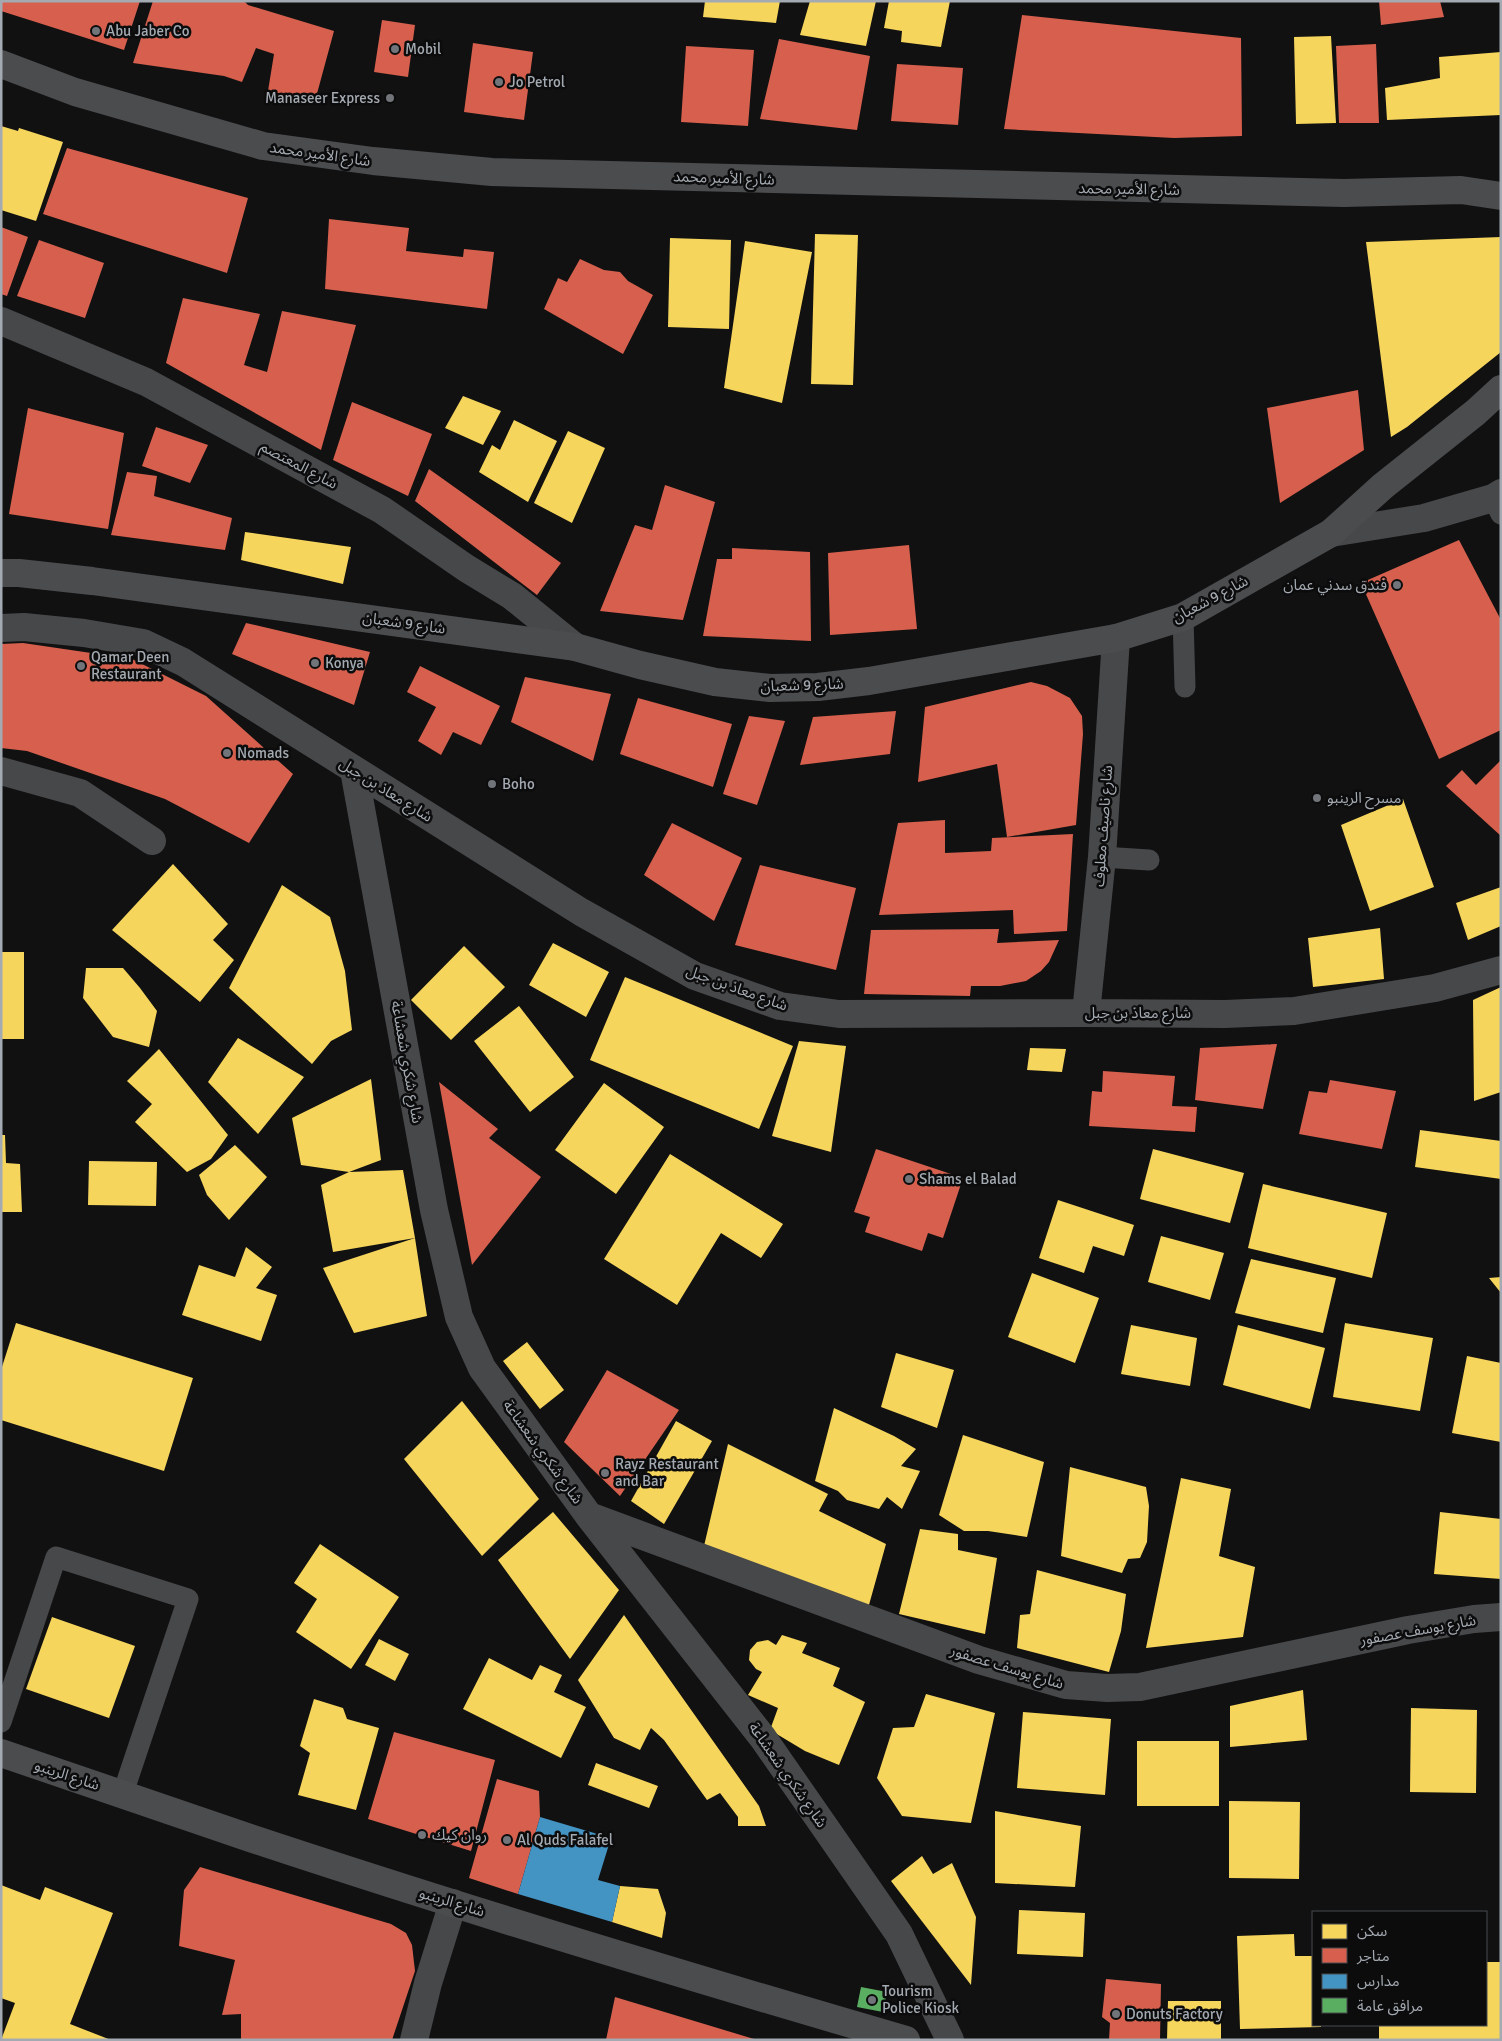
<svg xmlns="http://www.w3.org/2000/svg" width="1502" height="2041" font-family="Signika,'Noto Sans Arabic',sans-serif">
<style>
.homes{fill:#f6d55c}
.shops{fill:#d6604d}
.schools{fill:#4393c3}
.public{fill:#5aae61}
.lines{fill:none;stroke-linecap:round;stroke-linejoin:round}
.lane{stroke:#46484a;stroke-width:21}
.street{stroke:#46484a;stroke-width:28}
.secondary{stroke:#4a4c4e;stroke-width:28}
.poi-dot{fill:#717479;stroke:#0c0c0d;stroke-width:2}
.labels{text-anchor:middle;stroke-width:5;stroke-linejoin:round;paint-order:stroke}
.poi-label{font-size:15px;fill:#a4aab1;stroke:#0c0c0d;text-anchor:start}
.street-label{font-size:15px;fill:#a4aab1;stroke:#0c0c0d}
</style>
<rect width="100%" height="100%" fill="#111112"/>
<path class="homes" d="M705 1H780L776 23 703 17Z
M810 1H876L866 46 800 35Z
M889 1H950L941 47 901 42 902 31 884 28Z
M1331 36 1336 123 1296 124 1294 37Z
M1501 52V115L1387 120 1385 88 1440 78 1439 57Z
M1 126 18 131 19 128 63 142 36 221 1 210Z
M815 234 858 235 853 385 811 384Z
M1501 237V352L1407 427 1391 437 1366 242Z
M670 238 731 240 729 329 668 327Z
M745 241 812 252 782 403 724 388Z
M463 396 501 411 483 445 445 428Z
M514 420 557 441 528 502 479 472 492 445 500 450Z
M568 431 605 448 572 523 534 503Z
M245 532 351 547 343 584 241 560Z
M1403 799 1434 887 1370 911 1341 825Z
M173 864 228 924 213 940 234 960 200 1002 112 930Z
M282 885 330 917 345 971 352 1030 331 1041 312 1064 229 988Z
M1501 887V926L1468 940 1456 903Z
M1380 928 1384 979 1313 987 1308 938Z
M553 943 609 972 586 1017 529 985Z
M464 946 505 987 451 1040 411 1000Z
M1 952H24V1039H1Z
M86 968H123L140 988 157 1011 149 1047 113 1037 83 998Z
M625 977 793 1046 759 1129 590 1060Z
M1501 987V1092L1474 1101 1473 1000Z
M519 1006 574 1077 530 1112 474 1041Z
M238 1038 304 1077 258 1134 208 1082Z
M799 1041 846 1046 831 1152 772 1136Z
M1030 1048 1066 1049 1062 1072 1027 1070Z
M159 1049 228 1135 211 1159 187 1172 135 1122 152 1104 127 1081Z
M371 1079 381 1160 349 1172 301 1165 292 1118Z
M604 1083 664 1127 616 1194 555 1150Z
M1420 1130 1501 1141V1179L1415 1167Z
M1 1135H5L6 1163 20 1164 22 1212H1Z
M235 1145 267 1177 229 1220 207 1195 199 1175Z
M1153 1149 1244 1173 1230 1223 1140 1199Z
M670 1154 783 1224 761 1258 721 1233 677 1305 604 1259Z
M89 1161 157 1162 156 1206 88 1205Z
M403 1170 415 1238 427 1316 354 1333 323 1268 415 1238 333 1252 321 1185 349 1172Z
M1263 1184 1387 1213 1372 1278 1248 1248Z
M1058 1200 1134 1225 1124 1256 1093 1246 1084 1273 1039 1258Z
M1161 1236 1224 1253 1210 1300 1148 1282Z
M246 1247 272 1267 256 1288 277 1295 261 1341 182 1315 199 1265 235 1277Z
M1251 1259 1336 1278 1323 1333 1235 1313Z
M1032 1273 1099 1298 1075 1363 1008 1337Z
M1501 1277V1293L1489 1278Z
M16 1323 193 1378 164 1471 1 1420V1370Z
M1345 1323 1433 1338 1420 1411 1333 1397Z
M1131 1325 1197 1338 1190 1386 1121 1374Z
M1238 1325 1325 1348 1310 1409 1223 1385Z
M527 1342 564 1390 540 1409 503 1361Z
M896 1353 954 1370 937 1428 881 1407Z
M1467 1356 1501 1363V1442L1452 1433Z
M462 1401 539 1499 482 1556 404 1459Z
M834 1408 894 1436 916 1449 901 1466 920 1471 902 1509 887 1497 879 1509 847 1500 838 1491 815 1481Z
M676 1421 712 1441 664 1524 631 1501Z
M963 1435 1044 1462 1027 1537 988 1531H964L939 1515Z
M728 1444 828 1494 819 1511 886 1544 867 1612 704 1546Z
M1070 1467 1146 1487 1149 1506 1147 1542 1140 1558 1128 1559 1122 1573 1061 1556Z
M1181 1478 1231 1489 1219 1556 1255 1567 1243 1637 1146 1648Z
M553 1512 619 1590 570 1659 498 1560Z
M1440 1512 1501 1519V1579L1434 1574Z
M920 1529 958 1534V1550L997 1558 985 1634 899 1614Z
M320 1544 399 1597 351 1669 296 1632 317 1599 294 1583Z
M1037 1570 1126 1594 1121 1631 1109 1672 1017 1648 1020 1615 1030 1614Z
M624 1615 759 1806 766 1826H738V1817L720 1793 707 1800 664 1740 651 1728 640 1750 614 1738 578 1680Z
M52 1617 135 1646 109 1718 26 1689Z
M782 1635 807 1643 802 1653 840 1668 833 1686 865 1702 839 1765 805 1751 770 1730 778 1708 748 1695 762 1672 756 1669 749 1660 750 1650 757 1642 768 1640 776 1645Z
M379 1639 409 1654 395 1681 365 1665Z
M489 1658 532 1680 540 1665 562 1675 554 1692 586 1707 561 1758 463 1709Z
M1303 1690 1307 1740 1230 1747V1706Z
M926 1694 995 1713 971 1823 902 1816 877 1778 893 1728 914 1727Z
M314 1699 343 1708 347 1719 379 1728 356 1810 298 1795 310 1753 300 1746Z
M1411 1708 1477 1710 1476 1793 1410 1792Z
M1023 1712 1111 1719 1105 1795 1017 1788Z
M1137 1741H1219V1806H1137Z
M596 1763 658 1786 649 1808 588 1785Z
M1229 1801 1300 1802 1299 1879 1229 1878Z
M995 1811 1081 1826 1075 1887 995 1883Z
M922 1856 933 1874 952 1863 976 1917 971 1985 891 1881Z
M1 1885 40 1900 45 1887 113 1913 70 2024 111 2040H1L15 2003 1 1998Z
M620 1886 658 1889 666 1913 662 1938 612 1922Z
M1019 1910 1085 1913 1083 1957 1017 1954Z
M1294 1934 1295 1956H1313V2025H1321V2027L1240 2029 1237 1936Z
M1486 1962H1501V2040H1379V2025H1486Z
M1168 2001H1221V2040H1167Z"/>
<path class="shops" d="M1 1H140L124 50 1 11Z
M153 1H244L248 5 334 31 315 101 268 91 274 54 256 48 242 82 224 76 133 63Z
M1379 1H1440L1444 17 1381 25Z
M1022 15 1241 38 1242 136 1174 138 1004 129Z
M382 20 415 25 408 77 374 72Z
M779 39 870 56 857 130 760 119Z
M473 43 533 52 524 120 464 112Z
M1376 44 1379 123H1339L1336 46Z
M686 46 754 50 748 126 681 122Z
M897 64 963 68 958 125 891 121Z
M67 148 248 198 227 273 43 214Z
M329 219 409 228 406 251 463 257 464 249 494 252 487 309 325 289Z
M1 227 28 237 7 296 1 294Z
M39 240 104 263 85 318 17 296Z
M580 259 604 270 620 272 628 281 653 295 623 354 544 309 558 278 567 282Z
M183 298 260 314 244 365 267 372 282 311 356 325 321 450 166 363Z
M1358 390 1364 450 1280 503 1267 408Z
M352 402 432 434 408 496 333 460Z
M28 408 124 433 108 529 9 514Z
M156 427 208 445 190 483 142 466Z
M429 469 561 563 537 595 415 501Z
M127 472 157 476 154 496 232 518 225 550 111 535Z
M665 485 715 502 683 620 600 611 635 525 652 530Z
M1459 540 1501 620V730L1439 759 1361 583Z
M909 545 917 629 830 635 828 553Z
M732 548 810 552 811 641 703 636 717 559H732Z
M246 623 370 652 354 705 232 654Z
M23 643 98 654H122L206 696 293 774 249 843 165 799 27 751 1 748V644Z
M420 666 500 706 481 745 453 732 441 755 418 741 436 707 407 692Z
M525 677 611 694 593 761 511 722Z
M1031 682 1047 686 1070 698 1082 716 1083 734 1076 825 1007 837 997 764 918 782 925 707Z
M638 698 732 724 713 787 620 754Z
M896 711 890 754 800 765 813 717Z
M749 716 785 721 757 805 723 794Z
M1501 760V836L1446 786 1462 770 1476 785Z
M945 820V853L991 851 992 838 1073 834 1067 931 1014 934 1013 910 879 915 898 823Z
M672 823 742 858 714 921 644 875Z
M760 865 856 888 836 970 735 945Z
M999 929 997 943 1059 940 1049 962 1041 971 1026 981 1000 986H971L970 996 864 994 871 930Z
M1277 1044 1263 1109 1195 1100 1200 1048Z
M1103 1071 1175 1076 1172 1106 1197 1107 1195 1132 1089 1126 1092 1091 1102 1092Z
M1330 1080 1396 1091 1382 1149 1299 1134 1309 1091 1327 1093Z
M439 1082 498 1129 489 1138 541 1177 472 1265Z
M876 1149 963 1178 943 1238 928 1233 922 1251 865 1232 870 1217 854 1212Z
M607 1370 679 1410 620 1496 564 1442Z
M394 1732 495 1760 471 1851 368 1819Z
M497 1779 539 1791 540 1817 518 1894 469 1878Z
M200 1867 391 1924 406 1933 412 1945 415 1971 392 2040H241V2014L222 2015 235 1960 179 1946 184 1890Z
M1106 1979 1161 1984 1160 2040H1109L1110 2023 1102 2017Z
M615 1997 754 2039V2040H606Z"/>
<path class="schools" d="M540 1817 611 1838 598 1880 620 1886 612 1922 518 1894Z"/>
<path class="public" d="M861 1987 887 1992 883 2012 857 2007Z"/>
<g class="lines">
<path class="lane" d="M1493 498 1501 514
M1183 617 1185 687
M1102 857 1149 860
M1 1722 56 1557 188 1599 123 1793"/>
<path class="street" d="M1 321 146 382 382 510 466 568 512 596 575 647
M1331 533 1424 518 1493 498 1501 493
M1 628 24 627 84 633 143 643 183 662 581 912 695 976 780 1006 839 1014 1086 1013 1225 1014 1294 1011 1435 988 1501 970
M354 770 434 1210 459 1317 482 1368 589 1516 763 1738 899 1934 950 2040
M1 771 80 793 152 841
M1086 1013 1102 857 1116 638
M589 1516 979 1660 1066 1685 1107 1688 1140 1687 1408 1630 1474 1619 1501 1617
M414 2040 428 1983 453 1903"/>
<path class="secondary" d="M1 64 75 92 263 146 373 161 492 172 1344 193 1461 190 1501 196
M1 573H19L92 581 575 647 640 665 715 682 770 688 818 687 869 681 1116 638 1183 617 1331 533 1383 486 1476 412 1501 389
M1 1753C84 1781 167 1810 250 1838 467 1910 686 1976 906 2040"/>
</g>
<g class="poi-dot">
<circle cx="96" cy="31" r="5"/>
<circle cx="395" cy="49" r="5"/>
<circle cx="499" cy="82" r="5"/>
<circle cx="390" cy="98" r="5"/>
<circle cx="1397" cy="585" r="5"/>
<circle cx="315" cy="663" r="5"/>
<circle cx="81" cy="666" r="5"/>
<circle cx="227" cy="753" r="5"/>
<circle cx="492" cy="784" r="5"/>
<circle cx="1317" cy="798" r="5"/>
<circle cx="909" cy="1179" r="5"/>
<circle cx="605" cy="1473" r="5"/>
<circle cx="422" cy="1835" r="5"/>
<circle cx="507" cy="1840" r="5"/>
<circle cx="872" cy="2000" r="5"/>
<circle cx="1116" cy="2014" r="5"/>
</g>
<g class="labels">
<g class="poi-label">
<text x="106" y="36">Abu Jaber Co</text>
<text x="405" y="54">Mobil</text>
<text x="509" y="87">Jo Petrol</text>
<text x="380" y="103" text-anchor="end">Manaseer Express</text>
<text x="1387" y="590" text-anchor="end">فندق سدني عمان</text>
<text x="91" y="662">Qamar Deen<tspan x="91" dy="17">Restaurant</tspan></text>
<text x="325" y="668">Konya</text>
<text x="237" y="758">Nomads</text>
<text x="502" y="789">Boho</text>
<text x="1327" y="803">مسرح الرينبو</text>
<text x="919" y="1184">Shams el Balad</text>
<text x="615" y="1469">Rayz Restaurant<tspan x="615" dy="17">and Bar</tspan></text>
<text x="432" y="1840">روان كيك</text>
<text x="517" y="1845">Al Quds Falafel</text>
<text x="882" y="1996">Tourism<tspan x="882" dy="17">Police Kiosk</tspan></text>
<text x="1126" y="2019">Donuts Factory</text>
</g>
<g class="street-label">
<text transform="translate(320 154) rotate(8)" y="5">شارع الأمير محمد</text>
<text transform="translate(724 178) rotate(2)" y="5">شارع الأمير محمد</text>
<text transform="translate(1129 189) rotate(1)" y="5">شارع الأمير محمد</text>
<text transform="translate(299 465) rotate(28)" y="5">شارع المعتصم</text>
<text transform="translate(1210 599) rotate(-28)" y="5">شارع 9 شعبان</text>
<text transform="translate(404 623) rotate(8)" y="5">شارع 9 شعبان</text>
<text transform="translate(802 685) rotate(-2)" y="5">شارع 9 شعبان</text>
<text transform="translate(386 790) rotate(32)" y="5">شارع معاذ بن جبل</text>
<text transform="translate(1103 826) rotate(-86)" y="5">شارع ناصيف معلوف</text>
<text transform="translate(737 988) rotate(20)" y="5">شارع معاذ بن جبل</text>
<text x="1138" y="1018">شارع معاذ بن جبل</text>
<text transform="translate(407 1062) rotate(80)" y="5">شارع شكري شعشاعة</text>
<text transform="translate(543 1452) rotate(54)" y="5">شارع شكري شعشاعة</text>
<text transform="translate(1418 1630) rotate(-10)" y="5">شارع يوسف عصفور</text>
<text transform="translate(1007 1667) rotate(17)" y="5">شارع يوسف عصفور</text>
<text transform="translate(67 1775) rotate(18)" y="5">شارع الرينبو</text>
<text transform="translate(788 1775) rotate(55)" y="5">شارع شكري شعشاعة</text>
<text transform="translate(452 1902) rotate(17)" y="5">شارع الرينبو</text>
</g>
</g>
<rect width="1502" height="2041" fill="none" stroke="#a4aab1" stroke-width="5"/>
<rect x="1312" y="1911" width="175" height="115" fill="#0c0c0d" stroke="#494b4f"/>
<rect x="1322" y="1924" width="25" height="15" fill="#f6d55c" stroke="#494b4f"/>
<text x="1357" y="1936" font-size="15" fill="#a4aab1">سكن</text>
<rect x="1322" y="1948" width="25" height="15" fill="#d6604d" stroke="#494b4f"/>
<text x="1357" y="1961" font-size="15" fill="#a4aab1">متاجر</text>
<rect x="1322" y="1974" width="25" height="15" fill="#4393c3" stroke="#494b4f"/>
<text x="1357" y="1986" font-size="15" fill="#a4aab1">مدارس</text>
<rect x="1322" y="1998" width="25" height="15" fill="#5aae61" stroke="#494b4f"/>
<text x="1357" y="2011" font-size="15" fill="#a4aab1">مرافق عامة</text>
</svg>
